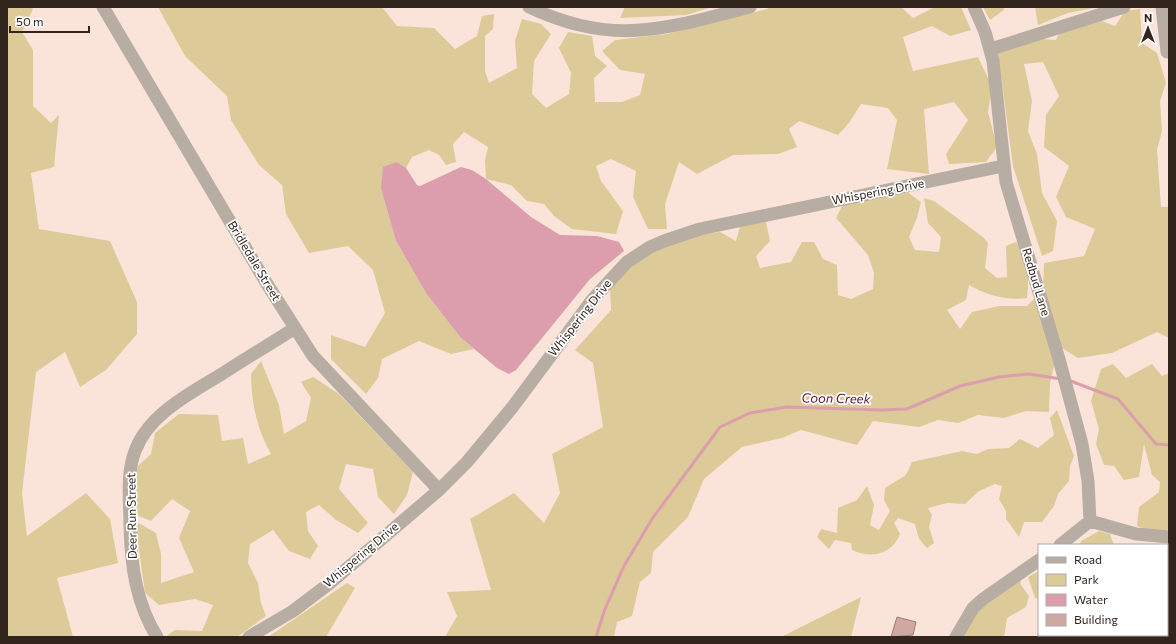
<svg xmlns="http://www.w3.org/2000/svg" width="1176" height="644" font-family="Commissioner,sans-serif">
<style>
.green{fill:#dcca99}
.water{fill:#dc9ead}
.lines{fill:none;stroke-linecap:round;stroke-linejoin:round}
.stream{stroke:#dc9ead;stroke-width:3}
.building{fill:#cfa8a4;stroke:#9d7975}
.minor{stroke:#b8ada2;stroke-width:13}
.labels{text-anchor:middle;stroke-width:3.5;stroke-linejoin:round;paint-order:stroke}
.street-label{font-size:12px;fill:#32251e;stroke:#fff}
.water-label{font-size:13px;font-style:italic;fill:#5c132e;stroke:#fff}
</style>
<rect width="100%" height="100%" fill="#fae4da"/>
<path class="green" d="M7 7H31L33 9 22 32 33 50V106L51 123 59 115 54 167 31 173 39 229 110 241 137 302V334L106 370 80 387 65 352 36 372 22 493 27 536 86 493 110 519 118 563 57 578 73 637H7Z
M158 7H382L397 26 434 28 455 49 477 36 482 16 494 14 493 29 485 36V71L489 83 517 68 515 41 522 19 541 24 551 34 534 61 532 94 546 108 569 94 571 73 559 48 568 32 592 36 595 56 607 66 594 78 595 102H622L640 95 645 74 620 70 602 51 615 40 667 34 767 9 770 7H901L913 18 935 7H961L971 30 950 36 932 26 903 37 913 71 978 57 992 87 988 112 997 147 986 162 949 164 946 154 968 120 954 102 924 109 929 174 887 169 897 120 888 108 861 104 849 123 838 135 799 121 789 129 797 147 778 154 733 155 697 174 679 162 665 204 667 229H648L633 197 636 171 611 159 596 166 601 181 623 211 616 234 572 229 554 216 544 204 527 201 511 185 486 179 485 160 488 147 464 132 453 144 456 162 446 165 439 155 429 150 412 157 406 168 397 162 381 189 396 241 426 293 460 337 474 349 451 354 419 341 382 359 378 378 366 394 331 359V335L365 347 385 313 373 270 348 246 309 253 286 214 282 185 259 165 231 120 227 96 185 56Z
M625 7H712L686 15 620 18Z
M983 7H1004V10L990 20Z
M1035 7H1099L1068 13 1038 25Z
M1140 9 1142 43 1157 53 1166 83 1160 101 1162 131 1157 150 1161 207H1169V338L1157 332 1112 353 1078 358 1062 348 1043 288 1044 263 1084 256 1095 229 1066 217 1056 197 1069 166 1044 147 1046 115 1059 96 1043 62 1024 64 1032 101 1028 131 1037 154 1042 193 1057 221 1053 251 1042 256 1013 166 998 53 1042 39 1056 40 1060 31 1102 21 1115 26 1125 11Z
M906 191 921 202 917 218 909 237 915 250 939 252 941 237 928 223 924 198 934 201 983 237 988 243 985 268 997 278 1007 277 1006 246 1016 242C1030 259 1029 278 1027 298 1007 301 986 295 969 285L966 300 947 310 960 329 972 312 999 306H1027L1034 299 1040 304 1056 357 1050 383 1049 412 1026 411 1004 418 978 415 958 423 938 420 919 427 873 421 857 445 801 430 782 438 742 447 704 479 688 517 653 552 651 573 640 582 632 616 617 622 614 637H445L457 616 447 592 491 590 470 519 514 493 544 523 560 493 552 454 603 427 593 363 575 350 611 310 610 286 635 262 658 249 691 236 720 232 736 241 740 226 766 222 770 241 756 256 760 268 791 262 802 242H814L823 259 837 265 838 295 851 299 873 289 874 273 868 255 836 218 843 204Z
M261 361 279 405 284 434 306 421 311 398 301 382 313 377 339 394 413 472 407 495 394 514 378 497 373 469 346 464 339 489 368 523 358 533 336 520 319 505 306 512 308 531 318 546 310 559 289 551 273 530 250 544 248 563 258 583 261 603 266 616 237 637H165L175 630 202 631 213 605 195 599 159 605 145 593 135 521 156 533 161 554V583L194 572 179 538 190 511 172 499 151 521 134 514 133 485 138 466 151 454 155 433 179 414 218 415 222 441 243 438 248 464 271 454C256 426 252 405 251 374Z
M1113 364 1126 378 1152 364 1162 376 1169 373V528L1163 535 1137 526 1139 507 1159 492 1160 482 1152 475 1144 444 1139 477 1124 480 1114 466 1104 465 1096 444 1099 429 1091 401 1101 369Z
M1057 410 1074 456 1070 466 1069 481 1058 494 1054 506 1042 522H1024L1019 537 1006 519V511L999 499 1002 486 995 484 979 491 965 504 947 503 928 508 932 515 929 527 934 543 927 548 919 539 915 524 898 518 894 523 900 534C892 555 870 559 852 550L851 543 835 540 829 549 817 537 821 529 837 533 838 508 857 500 867 486 874 505 870 525 879 530 890 511 884 500 885 488 906 475 912 462 962 451 977 454 988 449 1009 448 1020 439 1038 448 1054 435 1050 418Z
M1099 531 1110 534 1114 545H1080L1081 541Z
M1167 570 1169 571V637H1035L1037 636 1039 626V635H1167Z
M1039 571V599L1035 598 1028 577Z
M1019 577 1021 585 1029 596 1026 607 1007 618 1004 637H961L971 618 986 603Z
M347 583 355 588 326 637H268Z
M861 597 851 637H781Z"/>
<path class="water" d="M397 162 406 168 417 185 420 186 461 167 472 170 486 179 531 217 560 235 597 236 619 242 624 251 590 279 516 370 509 374 497 368 460 337 426 293 396 241 381 189 383 167Z"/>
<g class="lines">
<path class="stream" d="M1068 380 1118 399 1156 444 1169 445
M596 637 605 609 624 566 652 519 720 427 750 413 787 407 881 410 907 409 960 386 999 377 1029 374 1061 379"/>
</g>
<path class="building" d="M897 617 916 622 913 635 891 637Z"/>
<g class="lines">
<path class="minor" d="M103 7 267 284 313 356 439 490
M529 7C613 47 665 29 750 7
M974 7 985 32 993 61 1006 182 1059 359 1082 444 1088 481 1090 521 1060 545
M1162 7 1167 52
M991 49 1124 7
M1090 521 1136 534 1169 537
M157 637C136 603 131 566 130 526 130 501 126 475 135 451 149 413 193 392 225 372 248 357 272 343 295 328
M249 637 293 611 330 583 439 490 467 462 511 409 593 299 627 262 650 247 664 241 700 229 1003 166
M956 637 973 608 983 599 1039 560"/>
</g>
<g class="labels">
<g class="street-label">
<text transform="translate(878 192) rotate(-11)" y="4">Whispering Drive</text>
<text transform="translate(254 261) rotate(59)" y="4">Bridledale Street</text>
<text transform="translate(1036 282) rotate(73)" y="4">Redbud Lane</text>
<text transform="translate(580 318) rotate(-52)" y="4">Whispering Drive</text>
<text transform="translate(132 516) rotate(-91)" y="4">Deer Run Street</text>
<text transform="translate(361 555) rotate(-40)" y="4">Whispering Drive</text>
</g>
<g class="water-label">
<text transform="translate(836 398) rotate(1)" y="5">Coon Creek</text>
</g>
</g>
<rect width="1176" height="644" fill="none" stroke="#32251e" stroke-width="16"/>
<rect x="1038" y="544" width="130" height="92" fill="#ffffff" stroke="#ada8a5"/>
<rect x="1046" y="557" width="20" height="6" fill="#b8ada2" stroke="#ada8a5"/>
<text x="1074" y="564" font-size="12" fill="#32251e">Road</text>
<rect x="1046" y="574" width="20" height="12" fill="#dcca99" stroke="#ada8a5"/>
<text x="1074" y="584" font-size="12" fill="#32251e">Park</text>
<rect x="1046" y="594" width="20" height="12" fill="#dc9ead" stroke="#ada8a5"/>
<text x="1074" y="604" font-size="12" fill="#32251e">Water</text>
<rect x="1046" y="614" width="20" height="12" fill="#cfa8a4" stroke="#ada8a5"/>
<text x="1074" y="624" font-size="12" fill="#32251e">Building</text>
<g transform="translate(1148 28)" stroke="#ffffff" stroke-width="3" paint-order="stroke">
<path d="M0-3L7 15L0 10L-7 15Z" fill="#32251e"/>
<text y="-6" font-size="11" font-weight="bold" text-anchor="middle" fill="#32251e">N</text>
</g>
<path d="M10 26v6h79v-6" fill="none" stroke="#32251e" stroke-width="2"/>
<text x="16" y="26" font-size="12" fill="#32251e" stroke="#ffffff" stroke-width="3" paint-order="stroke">50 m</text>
</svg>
